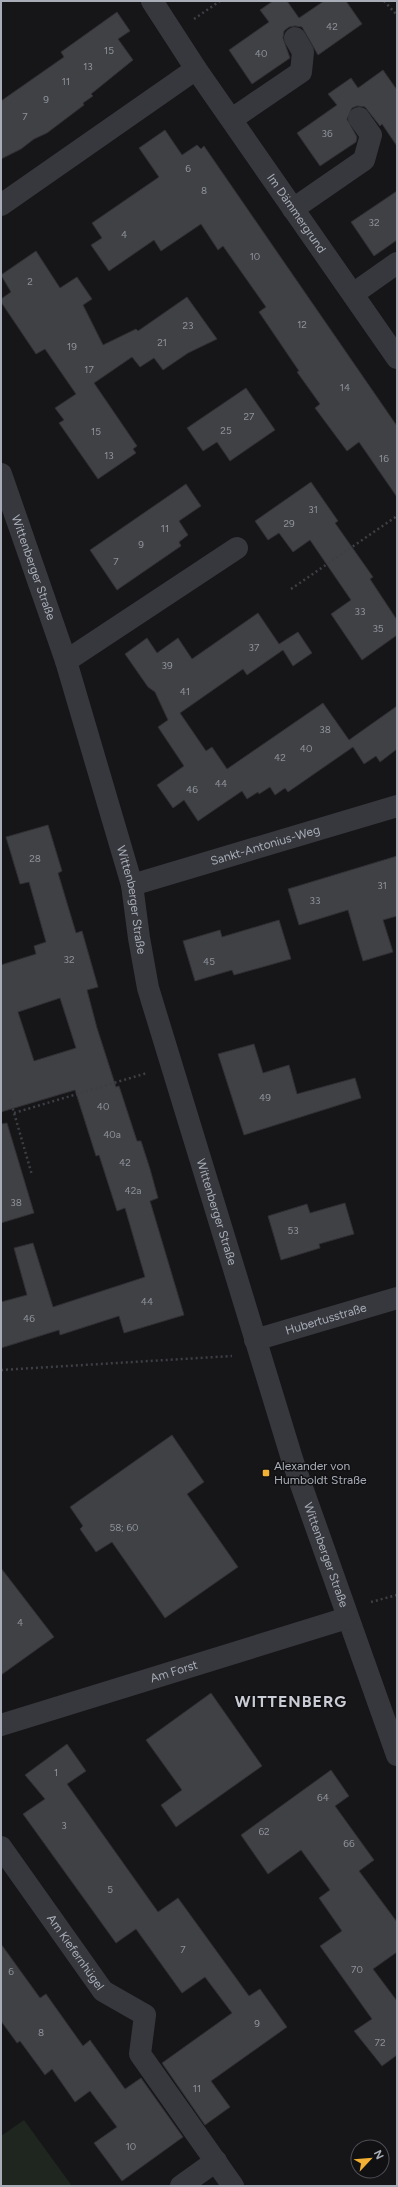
<svg xmlns="http://www.w3.org/2000/svg" width="398" height="2187" font-family="Figtree,sans-serif">
<style>
.green{fill:#1e261f}
.building{fill:#404145;stroke:#303034;fill-rule:evenodd}
.lines{fill:none;stroke-linecap:round;stroke-linejoin:round}
.path{stroke:#3d3f44;stroke-width:2.5;stroke-dasharray:2 3;stroke-linecap:butt}
.minor{stroke:#37383d;stroke-width:22}
.poi-dot{fill:#f2b134;stroke:#111113;stroke-width:1.5}
.labels{text-anchor:middle;stroke-width:3;stroke-linejoin:round;paint-order:stroke}
.number-label{font-size:10px;fill:#8e929b}
.street-label{font-size:12px;fill:#a8adb8;stroke:#111113}
.poi-label{font-size:12px;fill:#a8adb8;stroke:#111113;text-anchor:start}
.district-label{font-size:16px;font-weight:bold;letter-spacing:1px;fill:#c9ccd4;stroke:#111113}
</style>
<rect width="100%" height="100%" fill="#161618"/>
<path class="green" d="M24 2120 72 2186H1V2136Z"/>
<path class="building" d="M273 1H287L299 18 324 1H346L362 24 318 55 302 27 295 26 289 27 284 31 283 38 290 58 252 84 229 50 269 22 260 10Z
M117 12 130 31 118 39 133 60 91 94 93 96 83 103 84 105 47 133 34 139 21 149 1 159V101L64 57 61 52Z
M383 70 397 90V146L382 124 380 126 365 107 357 106 352 108 347 119 357 137 356 142 320 166 297 133 337 105 328 94 351 78 358 88Z
M165 130 182 155 197 145 201 149 204 146 397 426V497L359 442 347 451 315 408 320 404 297 372 299 371 259 312 266 307 223 246 218 250 201 224 161 251 154 240 109 271 91 245 102 238 92 223 159 177 139 148Z
M397 191V240L374 256 351 222Z
M36 251 60 288 77 277 92 299 83 305 103 345 136 329 138 331 187 297 217 339 188 353 163 370 154 358 140 367 132 357 94 383 137 446 133 449 136 453 98 479 59 423 64 420 55 408 76 394 45 349 36 354 1 302V299L11 292 1 275Z
M246 388 275 430 230 461 217 442 203 451 187 428Z
M311 482 338 521 335 523 373 577 370 579 397 620V635L362 660 331 614 351 600 310 540 293 552 279 533 268 540 255 521Z
M186 484 201 506 179 521 188 535 179 542 181 546 117 590 90 550Z
M258 613 279 644 298 632 312 653 293 666 283 650 247 675 243 669 180 713 206 751 212 747 227 769 323 703 349 740 397 706V749L380 762 376 756 364 764 353 747 288 792 285 788 275 795 270 787 259 794 258 792 247 799 242 791 198 821 184 800 173 808 157 785 184 766 158 727 168 720 155 692 148 687 125 654 147 638 157 653 178 638 192 659Z
M48 825 62 871 58 873 76 933 82 931 98 987 87 990 97 1028 116 1087 119 1086 137 1141H141L150 1169 158 1198 150 1201 184 1315 124 1333 119 1316 60 1335 59 1330 1 1348V1302L27 1295 14 1248 33 1243 53 1307 145 1277 125 1208 117 1211 99 1155 96 1156 75 1090 1 1112V965L36 954 34 946 46 942 29 882 20 884 6 837ZM60 998 76 1048 34 1061 18 1012Z
M397 856V916L383 920 393 952 363 961 348 910 299 925 288 889Z
M279 920 291 959 234 975 232 970 195 981 183 941 220 930 222 937Z
M254 1044 263 1073 289 1065 297 1094 355 1078 361 1098 244 1135 218 1054Z
M7 1123 34 1213 1 1223V1124Z
M345 1203 354 1234 319 1244 320 1248 281 1260 268 1216 307 1204 310 1213Z
M172 1435 204 1482 187 1494 238 1567 165 1618 112 1542 96 1552 80 1529 83 1526 70 1507Z
M1 1568 54 1637 1 1675Z
M211 1693 262 1766 176 1827 161 1805 182 1790 146 1740Z
M67 1744 86 1771 67 1784 158 1912 178 1898 249 1996 260 1989 287 2027 211 2081 230 2107 205 2125 162 2063 232 2013 205 1977 182 1993 136 1929 116 1943 23 1814 45 1799 25 1775Z
M331 1770 349 1796 335 1806 374 1860 359 1871 397 1922V1952L373 1969 397 2001V2055L382 2066 354 2031 372 2019 320 1946 342 1931 319 1898 330 1890 301 1850 268 1874 241 1835Z
M1 1944 40 1998 46 1994 83 2046 90 2040 125 2089 141 2078 183 2137 122 2181 94 2143 117 2127 90 2091 75 2102 52 2069 45 2075 20 2041 17 2043 1 2021Z"/>
<g class="lines">
<path class="path" d="M384 1 397 15
M194 19 220 1
M291 589 397 516
M10 1099 32 1175
M14 1113 147 1073
M1 1370 232 1356
M371 1602 397 1595"/>
<g class="minor">
<path id="s1" d="M152 1 196 69 397 358"/>
<path d="M232 119 301 72 303 52 295 38"/>
<path d="M1 205 196 69"/>
<path d="M293 209 364 160 371 135 359 118"/>
<path d="M353 294 397 263"/>
<path id="s2" d="M1 474 66 661 132 885 139 938 148 988 293 1462 397 1755"/>
<path d="M66 661 237 548"/>
<path id="s3" d="M132 885 397 806"/>
<path id="s4" d="M255 1340 397 1298"/>
<path id="s5" d="M1 1725 347 1618"/>
<path id="s6" d="M1 1847 103 1991 145 2015 140 2054 233 2186"/>
<path d="M181 2186 216 2161"/>
</g>
</g>
<rect class="poi-dot" x="262" y="1469" width="8" height="8" rx="2"/>
<g class="labels">
<g class="number-label">
<text x="332" y="30">42</text>
<text x="109" y="54">15</text>
<text x="261" y="57">40</text>
<text x="88" y="70">13</text>
<text x="66" y="85">11</text>
<text x="46" y="103">9</text>
<text x="25" y="120">7</text>
<text x="327" y="137">36</text>
<text x="188" y="172">6</text>
<text x="204" y="194">8</text>
<text x="374" y="226">32</text>
<text x="124" y="238">4</text>
<text x="255" y="260">10</text>
<text x="30" y="285">2</text>
<text x="302" y="328">12</text>
<text x="188" y="329">23</text>
<text x="162" y="346">21</text>
<text x="72" y="350">19</text>
<text x="89" y="373">17</text>
<text x="345" y="391">14</text>
<text x="249" y="420">27</text>
<text x="226" y="434">25</text>
<text x="96" y="435">15</text>
<text x="109" y="459">13</text>
<text x="384" y="462">16</text>
<text x="313" y="513">31</text>
<text x="289" y="527">29</text>
<text x="165" y="532">11</text>
<text x="141" y="548">9</text>
<text x="116" y="565">7</text>
<text x="360" y="615">33</text>
<text x="378" y="632">35</text>
<text x="254" y="651">37</text>
<text x="167" y="669">39</text>
<text x="185" y="695">41</text>
<text x="325" y="733">38</text>
<text x="306" y="752">40</text>
<text x="280" y="761">42</text>
<text x="221" y="787">44</text>
<text x="192" y="793">46</text>
<text x="35" y="862">28</text>
<text x="382" y="889">31</text>
<text x="315" y="904">33</text>
<text x="69" y="963">32</text>
<text x="209" y="965">45</text>
<text x="265" y="1101">49</text>
<text x="103" y="1110">40</text>
<text x="112" y="1138">40a</text>
<text x="125" y="1166">42</text>
<text x="133" y="1194">42a</text>
<text x="16" y="1206">38</text>
<text x="293" y="1234">53</text>
<text x="147" y="1305">44</text>
<text x="29" y="1322">46</text>
<text x="124" y="1531">58; 60</text>
<text x="20" y="1626">4</text>
<text x="56" y="1776">1</text>
<text x="323" y="1801">64</text>
<text x="64" y="1829">3</text>
<text x="264" y="1835">62</text>
<text x="349" y="1847">66</text>
<text x="110" y="1893">5</text>
<text x="183" y="1953">7</text>
<text x="357" y="1973">70</text>
<text x="11" y="1975">6</text>
<text x="257" y="2027">9</text>
<text x="41" y="2036">8</text>
<text x="380" y="2046">72</text>
<text x="197" y="2092">11</text>
<text x="131" y="2150">10</text>
</g>
<g class="street-label">
<text dy="4" stroke="none"><textPath href="#s1" startOffset="257">Im Dämmergrund</textPath></text>
<text dy="4" stroke="none"><textPath href="#s2" startOffset="99">Wittenberger Straße</textPath></text>
<text dy="4" stroke="none"><textPath href="#s3" startOffset="139">Sankt-Antonius-Weg</textPath></text>
<text dy="4" stroke="none"><textPath href="#s2" startOffset="446">Wittenberger Straße</textPath></text>
<text dy="4" stroke="none"><textPath href="#s2" startOffset="770">Wittenberger Straße</textPath></text>
<text dy="4" stroke="none"><textPath href="#s4" startOffset="74">Hubertusstraße</textPath></text>
<text dy="4" stroke="none"><textPath href="#s2" startOffset="1130">Wittenberger Straße</textPath></text>
<text dy="4" stroke="none"><textPath href="#s5" startOffset="181">Am Forst</textPath></text>
<text dy="4" stroke="none"><textPath href="#s6" startOffset="129">Am Kiefernhügel</textPath></text>
</g>
<g class="poi-label">
<text x="274" y="1470">Alexander von<tspan x="274" dy="14">Humboldt Straße</tspan></text>
</g>
<g class="district-label">
<text x="291" y="1707">WITTENBERG</text>
</g>
</g>
<rect width="398" height="2187" fill="none" stroke="#a8adb8" stroke-width="4"/>
<g transform="translate(370 2159) rotate(64)"><circle r="19" fill="#111113" stroke="#4d4f55"/>
<path d="M0-3L7 15L0 10L-7 15Z" fill="#f2b134"/>
<text y="-6" font-size="11" font-weight="bold" text-anchor="middle" fill="#a8adb8">N</text>
</g>
</svg>
